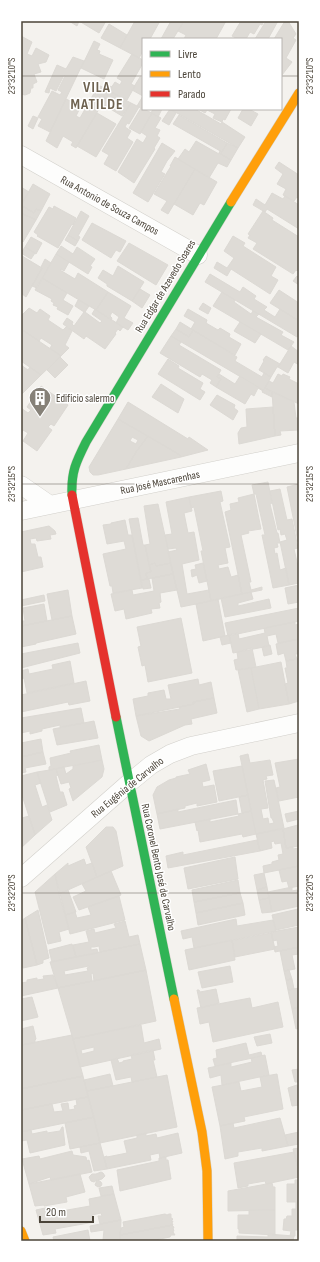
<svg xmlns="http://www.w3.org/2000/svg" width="320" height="1262" font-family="'Sofia Sans Condensed',sans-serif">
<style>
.building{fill:#dedbd6;stroke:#dcd9d4;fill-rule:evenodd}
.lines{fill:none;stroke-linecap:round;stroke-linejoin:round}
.street-casing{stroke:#d2d0cb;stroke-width:19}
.fast-casing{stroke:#d3cfc5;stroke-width:10}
.slow-casing{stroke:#d3cfc5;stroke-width:10}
.jam-casing{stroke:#d3cfc5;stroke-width:10}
.street{stroke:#fdfdfc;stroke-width:18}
.fast{stroke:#30b455;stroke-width:9}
.slow{stroke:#ff9f0a;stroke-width:9}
.jam{stroke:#e5322d;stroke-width:9}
.ticks{fill:none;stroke:#4b4439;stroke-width:1;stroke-opacity:0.45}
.labels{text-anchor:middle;stroke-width:3;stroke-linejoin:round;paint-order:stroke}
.street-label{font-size:11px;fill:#4b4439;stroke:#fff}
.poi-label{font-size:11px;fill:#4b4439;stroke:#fff;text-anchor:start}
.district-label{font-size:15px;font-weight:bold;letter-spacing:1px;fill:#6e6250;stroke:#fff}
.neatline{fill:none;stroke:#4b4439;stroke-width:1.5}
.ticks-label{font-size:10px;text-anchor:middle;fill:#4b4439}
</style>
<rect width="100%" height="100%" fill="#f4f2ee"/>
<path class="building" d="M69 21H79L77 26Z
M79 21H106L99 33Z
M135 21H160L150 39H143V51L139 58 120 48Z
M171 21H184L173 39H161Z
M184 21H192L194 22V21H226L216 39H184L186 35 178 31Z
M241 21H264L262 25 260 24 254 34 250 32 246 39H238L232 36Z
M266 21H278L268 39H255Z
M285 21H288L296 34 293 38 296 40 286 58 292 62 282 75H281V39H274Z
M109 24 127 35 120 48 101 38Z
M21 36 32 42 27 54 32 56 36 48 49 55 46 62 38 64 41 72 34 74 37 82 33 84V88H31L30 93 25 95 21 94Z
M94 41 100 44 97 50 100 51 99 54 113 60 104 79 81 68Z
M132 54 143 60V63L131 84 135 86 127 100 109 91 115 82 120 85 122 81 117 78Z
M73 57 84 61 50 132 38 126 42 119 38 117 52 91 60 95 62 92 58 90 65 76 64 75 56 91 50 88 49 93 45 92 57 65 66 69Z
M140 77 142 78 143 77V109L137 106 143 96 132 90Z
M107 85 112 87 76 148 71 145 73 142 63 136 57 148 46 141 66 99 81 106 76 116 80 118 97 88 98 89 100 86 105 88Z
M109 91 131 103 122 116 102 104Z
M131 103 139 107 129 124 127 123 125 127 131 131 127 138 133 142 116 171 104 164 109 155 102 151Z
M141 108 152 113 140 134 129 128Z
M153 109H162L158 117 151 113Z
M170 109H195L221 124 222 122 245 137 238 148Z
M170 109 176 113 169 125 162 121Z
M198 109H231L225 120 223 119 222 122 213 118 215 114 207 110 205 113Z
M243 109H249L258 114 251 126 238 118Z
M97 113 116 124 96 157 77 146Z
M152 113 161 118 155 128 160 130 157 136 160 138 154 148 155 149 134 183 118 172 137 139 143 143 147 136 141 132Z
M179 115 227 143 222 152 173 124Z
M33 116 38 118 33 129 28 126Z
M196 141 219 154V153L231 160 227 167 218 163 209 178 178 159 185 149 189 152Z
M162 143 175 151 167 161 161 172 165 174 148 202 133 193Z
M227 143 238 148 231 160 219 153 220 151 222 152Z
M175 157 195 169 168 214 161 210 167 201 154 194 171 166H170Z
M279 162 299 175 297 178 299 180V199L297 197 294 201 283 195 286 189 277 184 283 174 275 168Z
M195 169 217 182 204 205 200 203 193 215 174 204Z
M33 184 50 194 41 211 36 209 34 213 21 205Z
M21 187 29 192 21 205Z
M272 193 283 199 285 196 299 205V229L267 209 265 212 253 205 256 199 265 205Z
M21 205 34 213 36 209 41 211 36 220 21 213Z
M54 206 76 218 73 225 72 224 58 248 37 236 38 235 34 232 49 207 53 209Z
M81 211 89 216 78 236 80 237 78 241 68 235Z
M263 211 273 218 272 220 299 237V268L297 271 296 270 293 274 253 249 257 243 248 238 250 235 248 234Z
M21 213 36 220 23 242 21 241Z
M92 223 126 241 120 252 116 250 111 258 82 240Z
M68 235 78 241 75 246 65 240Z
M233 236 245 243 243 246 276 267 271 276 278 280 270 294 231 269 227 276 214 268 217 262 227 268 234 258 224 251Z
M31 237 42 243 36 254 25 247Z
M129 243 168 265 156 285 117 261Z
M61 246 73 254 77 247 95 259 90 266 92 267 88 274 56 254Z
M25 247 35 253 31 259 21 253Z
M56 254 69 262 64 271 61 269 60 270 75 279 78 273 108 292 96 310 42 278Z
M22 256 42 268 26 297 21 293Z
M45 259 51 263 37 288 32 286 42 268 41 267Z
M118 266 144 282 132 301 107 286V284L98 278 103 270 113 276Z
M210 274 240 292 243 287 256 296 254 299 267 307 264 310 275 317 280 309 299 321V333L297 337 205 282Z
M297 276 299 277V285L293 281Z
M42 278 67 293 63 300 73 306 68 315 57 309 58 307 53 305 54 303 51 301 52 299 35 290Z
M140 289 150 295 142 308 132 301Z
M279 290 299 303V321L270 303Z
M108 292 131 306 124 318 133 323 128 330 116 323 119 317 112 312 110 316 112 318 111 320 96 310Z
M222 292 235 300 234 302 251 314 253 311 259 314 256 317 283 332 281 335 294 342 288 350 213 306Z
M78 300 89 306 85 312 100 323 102 321 92 314 95 309 123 327 120 331 118 329 115 333 116 334 105 349 86 336 84 339 63 324 67 318 73 322 72 324 74 326 84 312 75 306Z
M203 303 211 308 208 314 199 309Z
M29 308 37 313 40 309 50 316 48 320 63 330 66 327 72 331 65 345 69 348 61 356 50 348 52 345 41 338 39 341 21 329V316Z
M188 309 207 320 206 323 218 330 220 328 230 334 229 337 241 344 235 355 191 329 195 322 184 316Z
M180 322 193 330 189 337 176 329Z
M240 322 261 334 255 343 234 331Z
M21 329 61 356 41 375 21 361 23 358 21 357Z
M176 329 189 337 193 330 237 357 235 361 262 377 264 373 271 377 265 388 263 390 171 336Z
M171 336 181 342 179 345 221 370 217 377 221 379 216 387 210 383 212 380 202 374 200 377 160 353Z
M291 346 299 352V365L294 362 288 373 278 367Z
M266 356 280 364 278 367H277L271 377 259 370 264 361 263 360Z
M60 357 68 365 55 378 47 370Z
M168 359 179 366 178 368 203 383 200 389 205 392 200 400 158 374Z
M21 365 28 370 30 367 41 375 22 394 21 393Z
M219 374 235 384 240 376 263 390V391L258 388 254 396 251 394 245 404 216 387 221 379 217 377Z
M278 374 282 376 283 374 290 377 289 379 299 384V404L265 388 269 381 273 383Z
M161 384 184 399 178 413 152 397Z
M41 386 68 405 54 426 51 424 48 427 52 430 37 451 23 441 28 433 23 430 21 434V408L28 413 31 410 27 407Z
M265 388 272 392V397L262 392Z
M272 392 294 402 296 418H299V431L298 432V430L280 431 281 435 275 436Z
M217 395 235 405 234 408 238 411 233 420 210 405Z
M128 402 188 439 189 437 208 450 181 457 180 455 118 419Z
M273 407 275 436 239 444 238 433 241 428 247 427 246 409Z
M118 419 148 436 136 452 126 469 98 475H93L90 472 89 467ZM132 437 138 440 136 444 130 441Z
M148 436 180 455 181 457 126 469 136 452Z
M268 482 272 503 270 504 277 533H278L280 543H277L278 547 274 548 275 554 277 553 280 570 286 568 289 585 273 588 262 535H265L256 494H254L252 485Z
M299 484V542H298L287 487Z
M280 489 287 520 292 519 298 548 294 549 299 571V583L289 585 280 542 287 540 285 534 281 535 280 529 278 530 270 491Z
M221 491 223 501 220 502 230 547 225 548 228 563 218 565 219 569 228 567 231 577 238 575 242 594 211 601 201 551H203L194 507 191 508 189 497Z
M254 494 261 529 248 531 249 533 241 535 251 582H249L251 590 262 587V590L242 594 225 512 231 510 230 504 239 502 238 498Z
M189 497 192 511 184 513 188 533 194 532 199 560 182 564 187 594 209 590 211 601 181 607 168 552 177 550 176 548 168 549 165 535 172 534 166 502Z
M158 504 171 563 156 566 155 563 149 565 145 545 150 544 144 506Z
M138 518 143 545H145L151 572 146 573 147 579 141 580 129 519Z
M125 520 128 535H132L142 588 113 593 112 586H110L103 554 126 549 124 541 107 544 103 525 111 524V523Z
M49 526 55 531 56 534 50 535 51 539 37 541 36 538 30 539 31 544H35L38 557H41L43 567 21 572V532Z
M155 563 156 566 171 563 173 574 147 579 146 573 151 572 149 565Z
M203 563 207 581 199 583 197 575 192 577 191 570 196 569 195 565Z
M173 574 177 590 160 593 161 602 159 603 160 608 151 609 152 613 126 619 124 609 115 611 111 594 132 590 133 595 154 591 152 578Z
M149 579 151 588 143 589 141 580Z
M299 585V602L288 604 285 588Z
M68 590 72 616 52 620 47 594Z
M251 592 253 599 238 603V606L269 599 271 608 225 617 221 598Z
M44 595 45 601 21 606V600Z
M218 599 225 636 203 641 196 604Z
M44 604 47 621 21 626V621H25L23 608Z
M299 608V621L228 636 225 623Z
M72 616 76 634 36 643V644L21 647V626Z
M181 618 192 673 148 682 145 665 142 666 138 647 141 646 137 627Z
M295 622V625L299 624V639L278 643 276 634 267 636 269 646 233 653 229 635 238 633 239 639 265 633 264 628Z
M229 635 231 643 222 645 220 637Z
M299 639V654H295L297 659 286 661 284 653 278 655 276 644Z
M78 643 80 653 21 668V654Z
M270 645 272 654 264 656 262 647Z
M252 648 256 667 236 670 234 660 238 659 237 652Z
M297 659H299V701L289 704 285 684 288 683 285 668H287L286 661Z
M70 661 74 683 27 693 24 678 21 679V671L28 669 29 674 53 669 52 665Z
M281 662 289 704 259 709 251 668Z
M251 668 259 709 247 712 238 670Z
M198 679 199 685 211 682 214 698 193 702 194 704 136 716 133 699 148 696V693L164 690 166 699H171L168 685Z
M86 681 90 701 69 705 68 702 21 712V695Z
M214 698 217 713 191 719 192 724 185 725 149 741 141 736 136 716 180 709 179 707 194 704 193 702Z
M81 708 84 723 60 727V725L42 729V731L30 734V731L21 733V718Z
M94 721 98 738 57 745 53 729Z
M41 739 43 752 21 757V743Z
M99 745 102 760 49 770V767L51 766 50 758 71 753 70 751Z
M43 752 46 764 25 768 26 772 21 773V757Z
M248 754 250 763 270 760 273 775 266 776 267 779 263 780 268 808 261 809 263 819 268 818 269 824 274 823 272 818H271L265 781 274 780 284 828 256 834 240 756Z
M299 759V798V797L279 801 276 788 280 787 275 763Z
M102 760 104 769 102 777 73 801 69 789 71 788 69 782 61 784 56 769 64 767 66 774 73 769V766Z
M206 764 210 780 202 782 203 787 214 785 217 802 197 806V803L185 806V808L157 814 153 795 157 787 169 780 176 778V777L190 774 188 770Z
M242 766 248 795 219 801 213 771Z
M56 769 58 775 56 776 60 792H63L67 805 50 812 37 772Z
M37 772 41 783 35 785 42 807 47 805 52 820 35 835 21 792V776Z
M248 795 251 811 242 813 239 797Z
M236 800 238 814 160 829 157 814 178 809V812Z
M251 811 256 834 243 837 242 834 200 842 198 830 197 831 195 822 210 819V822L239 816 238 814Z
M299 811V819L287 822 285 814Z
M21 814 22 818 29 816 35 835 21 848Z
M298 825 299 846 286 848 283 829Z
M106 827H113L116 831 123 866 97 877 86 847Z
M283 829 286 848 293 847V849L299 848V866L264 873 263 866 272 864V862L279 860 278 855 283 854 281 843 275 844 274 841 271 842 272 848 260 851 256 834Z
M257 840 260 851 168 868 166 856 183 852V855Z
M235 857 238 879 188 889 184 868Z
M84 859 86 865 92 863 97 877 59 894 55 874 68 863V866Z
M298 866 299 886 289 888 287 881 282 882 279 870Z
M111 871 121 895 79 910 73 897 86 891 82 884Z
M264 873 267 887 257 890 254 875Z
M55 874 69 929 59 932 61 941 48 944 35 892Z
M238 880 240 893 194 902 192 890Z
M267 887 269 898 259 900 257 890Z
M292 887V891L297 890 298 891H299V906L272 912 268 892Z
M68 890 76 912 65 915 59 894Z
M240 893 243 903 196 913 194 902Z
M119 896 125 920 70 934 65 915 75 912 77 918 91 915 88 907Z
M269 898 272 912 262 913 259 900Z
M243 903 245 915 198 925 196 913Z
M298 909 299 925 276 930 272 915Z
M38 910 49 958 43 960V963L37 965 25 918Z
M25 918 37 965 23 968 21 958V921Z
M236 919 237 926 273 920 276 932 194 948 192 937 183 939 181 931Z
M125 921 129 937 138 935 140 944 100 952 99 946 94 947H91V950L97 949 98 953 76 957 73 945 89 942 86 931 94 929 95 933 116 928 114 924Z
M299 927V947L275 952 274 947 278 946 277 940 273 941 271 932Z
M271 932 275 949 235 957 232 940Z
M232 940 235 960 189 970 185 950Z
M72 944 76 957 52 962 49 950Z
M140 944 146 970 94 981 93 973 91 974 92 981 58 988 50 962ZM89 966V967L87 968 88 971 65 975 64 971Z
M299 947V954L292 955 295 969 284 971 280 951Z
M230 966 233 982 202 988 198 972Z
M146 970 156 1021 73 1039 58 988Z
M289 970 292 979 286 980 284 971Z
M53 975 58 988 21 996V983L27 982V980L37 978V980L44 979 43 976Z
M292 979 294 989 288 990 286 980Z
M299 988V1007L292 1009 288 990Z
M216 989 219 1003 201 1008 197 990H199L200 992Z
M32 997 38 1017 21 1021V999Z
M250 998 252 1008 278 1002 283 1027 213 1042 209 1022 200 1024 197 1008Z
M299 1007V1028L296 1029 292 1009Z
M141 1025 144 1043 159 1039 161 1049 80 1067 73 1039ZM94 1047V1051L82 1054 81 1050Z
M33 1026 36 1039 35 1040V1043L21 1045V1029Z
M270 1034 272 1043 257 1046 254 1037Z
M72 1035 83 1076 21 1089V1045Z
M246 1043 249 1055 261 1052 262 1056 215 1066 213 1059 217 1058 216 1050Z
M153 1050 155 1060H153L157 1077 132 1082 131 1077 116 1080 111 1060 117 1058 119 1063 123 1062V1061L132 1059 131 1055Z
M265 1055 269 1075 222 1085 221 1075 210 1078 208 1068 231 1063V1067L252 1062 251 1058Z
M299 1069V1082H295L292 1070Z
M110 1074 113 1086 87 1091 84 1080Z
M277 1074 283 1109 244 1117 245 1121 220 1126 212 1087 239 1082 241 1091 262 1087 260 1077Z
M167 1075 177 1127 100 1143 87 1091Z
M83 1076 88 1097 21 1110V1089Z
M297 1085 299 1093V1105L292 1106 288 1088Z
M88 1097 94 1117 21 1132V1110L52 1104 54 1112 63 1111 61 1104 68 1103 69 1110 75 1109 74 1106 77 1105 76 1099Z
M94 1117 100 1143 70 1149 65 1123Z
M280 1118 288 1146 262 1151V1148L238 1152V1156L225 1159 220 1126 233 1123 234 1128Z
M62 1127H63L65 1145 30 1153 27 1140 21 1141V1132L31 1130 32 1134 47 1131V1133L60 1131Z
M299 1132V1144L288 1146 285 1135Z
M146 1133V1136L156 1134 157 1138 178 1133 182 1153 160 1158 159 1153 150 1155 151 1160 107 1169 104 1157 107 1156V1157L127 1153 124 1141 137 1138V1135Z
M100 1143 107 1169 94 1171 89 1151 81 1153 80 1147Z
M299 1148V1172L293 1149Z
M72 1151 73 1155 86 1157 87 1161 89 1160 92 1172 51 1180 50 1177 29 1184 22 1159 39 1156 40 1159Z
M294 1152 299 1172V1177L266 1184 265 1181 248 1184V1186L238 1188 234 1163Z
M166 1157V1160H168L171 1179 120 1191 117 1170 159 1161V1158Z
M101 1172 103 1173 105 1176 102 1179 98 1180 101 1182 102 1184 101 1186 98 1187 95 1185 97 1180 94 1182 91 1181 89 1177 92 1174H96Z
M80 1174 85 1192 66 1197 67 1202 44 1206V1205L35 1206 29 1184Z
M295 1180H299V1202H287V1184H295Z
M272 1183 273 1187H275V1210L228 1211V1191Z
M112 1186 114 1194 101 1196 99 1188Z
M114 1194 121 1220 100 1224 98 1216H102L101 1213 92 1215 94 1222 55 1229 56 1233 43 1235 36 1210 50 1207V1210L56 1209V1212L90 1206 89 1199Z
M296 1202H299V1230H295V1236H290L291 1231 283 1230 284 1219H286L287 1216H292V1209H296Z
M249 1210H275V1235L239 1233V1229H238V1215H249Z
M165 1214 167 1215 169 1214H171V1218L173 1219 171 1221H173L172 1223 173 1225 120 1235 121 1228 124 1227 123 1222Z
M121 1220 120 1241H107V1240H103L104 1230 91 1232 90 1226Z
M173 1225 172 1226 174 1227 173 1229 174 1230 173 1232 175 1235H171L170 1237 150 1241H127V1240L120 1241V1235Z
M88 1230 90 1241H54L53 1237Z
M268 1234 294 1236 293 1241H237V1236L268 1237Z"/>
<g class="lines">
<g class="street-casing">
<path id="street" d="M21 155 198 255
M21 485 50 505
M21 511 299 453
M21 878 129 783 151 765 170 754 191 746 299 723"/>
</g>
<g class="fast-casing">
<path id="fast" d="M72 495C71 472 76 462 86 442L231 202
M116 717 174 999"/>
</g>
<g class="slow-casing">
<path id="slow" d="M231 202 299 93
M174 999 202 1132 207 1171 208 1241
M21 1231 25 1241"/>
</g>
<g class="jam-casing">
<path id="jam" d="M72 495 116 717"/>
</g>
<use href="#street" class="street"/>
<use href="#fast" class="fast"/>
<use href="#slow" class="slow"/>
<use href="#jam" class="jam"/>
</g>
<path class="ticks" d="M21 76H143M281 76H299M21 484H299M21 893H299"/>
<defs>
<g id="building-pin" transform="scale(1.15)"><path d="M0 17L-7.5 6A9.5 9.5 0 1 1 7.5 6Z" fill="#868178" stroke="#fff"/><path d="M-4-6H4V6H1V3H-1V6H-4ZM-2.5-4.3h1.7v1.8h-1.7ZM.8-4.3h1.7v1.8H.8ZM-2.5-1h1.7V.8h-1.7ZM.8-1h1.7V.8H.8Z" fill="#fff"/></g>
</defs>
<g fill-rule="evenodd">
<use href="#building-pin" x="40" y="398"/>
</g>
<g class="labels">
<g class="street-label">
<text transform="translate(110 205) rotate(29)" y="4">Rua Antonio de Souza Campos</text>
<text transform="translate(165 286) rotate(-59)" y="4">Rua Edgar de Azevedo Soares</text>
<text transform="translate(160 482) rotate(-12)" y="4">Rua José Mascarenhas</text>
<text transform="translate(127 787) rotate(-39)" y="4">Rua Eugênia de Carvalho</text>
<text transform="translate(159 867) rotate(78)" y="4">Rua Coronel Bento José de Carvalho</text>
</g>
<g class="poi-label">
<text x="56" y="402">Edifício salermo</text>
</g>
<g class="district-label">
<text x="97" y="92">VILA<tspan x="97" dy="17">MATILDE</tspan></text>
</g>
</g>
<rect width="320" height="1262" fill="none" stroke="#ffffff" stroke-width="44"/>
<rect x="142" y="38" width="140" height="72" fill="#ffffff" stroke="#b7b4b0"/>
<rect x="150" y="51" width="20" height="6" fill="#30b455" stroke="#b7b4b0"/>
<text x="178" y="58" font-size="12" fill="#4b4439">Livre</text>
<rect x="150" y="71" width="20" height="6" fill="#ff9f0a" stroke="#b7b4b0"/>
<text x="178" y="78" font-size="12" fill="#4b4439">Lento</text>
<rect x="150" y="91" width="20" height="6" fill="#e5322d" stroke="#b7b4b0"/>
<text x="178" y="98" font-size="12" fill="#4b4439">Parado</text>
<path d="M40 1216v6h53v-6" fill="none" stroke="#4b4439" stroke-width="2"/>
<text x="46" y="1216" font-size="12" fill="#4b4439" stroke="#ffffff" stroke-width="3" paint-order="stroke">20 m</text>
<rect x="22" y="22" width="276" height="1218" class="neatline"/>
<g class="ticks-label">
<text transform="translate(11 76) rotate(-90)" y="4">23°32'10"S</text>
<text transform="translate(309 76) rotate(-90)" y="4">23°32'10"S</text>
<text transform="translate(11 484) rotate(-90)" y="4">23°32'15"S</text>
<text transform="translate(309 484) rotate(-90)" y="4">23°32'15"S</text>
<text transform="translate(11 893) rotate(-90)" y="4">23°32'20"S</text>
<text transform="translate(309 893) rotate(-90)" y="4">23°32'20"S</text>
</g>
</svg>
